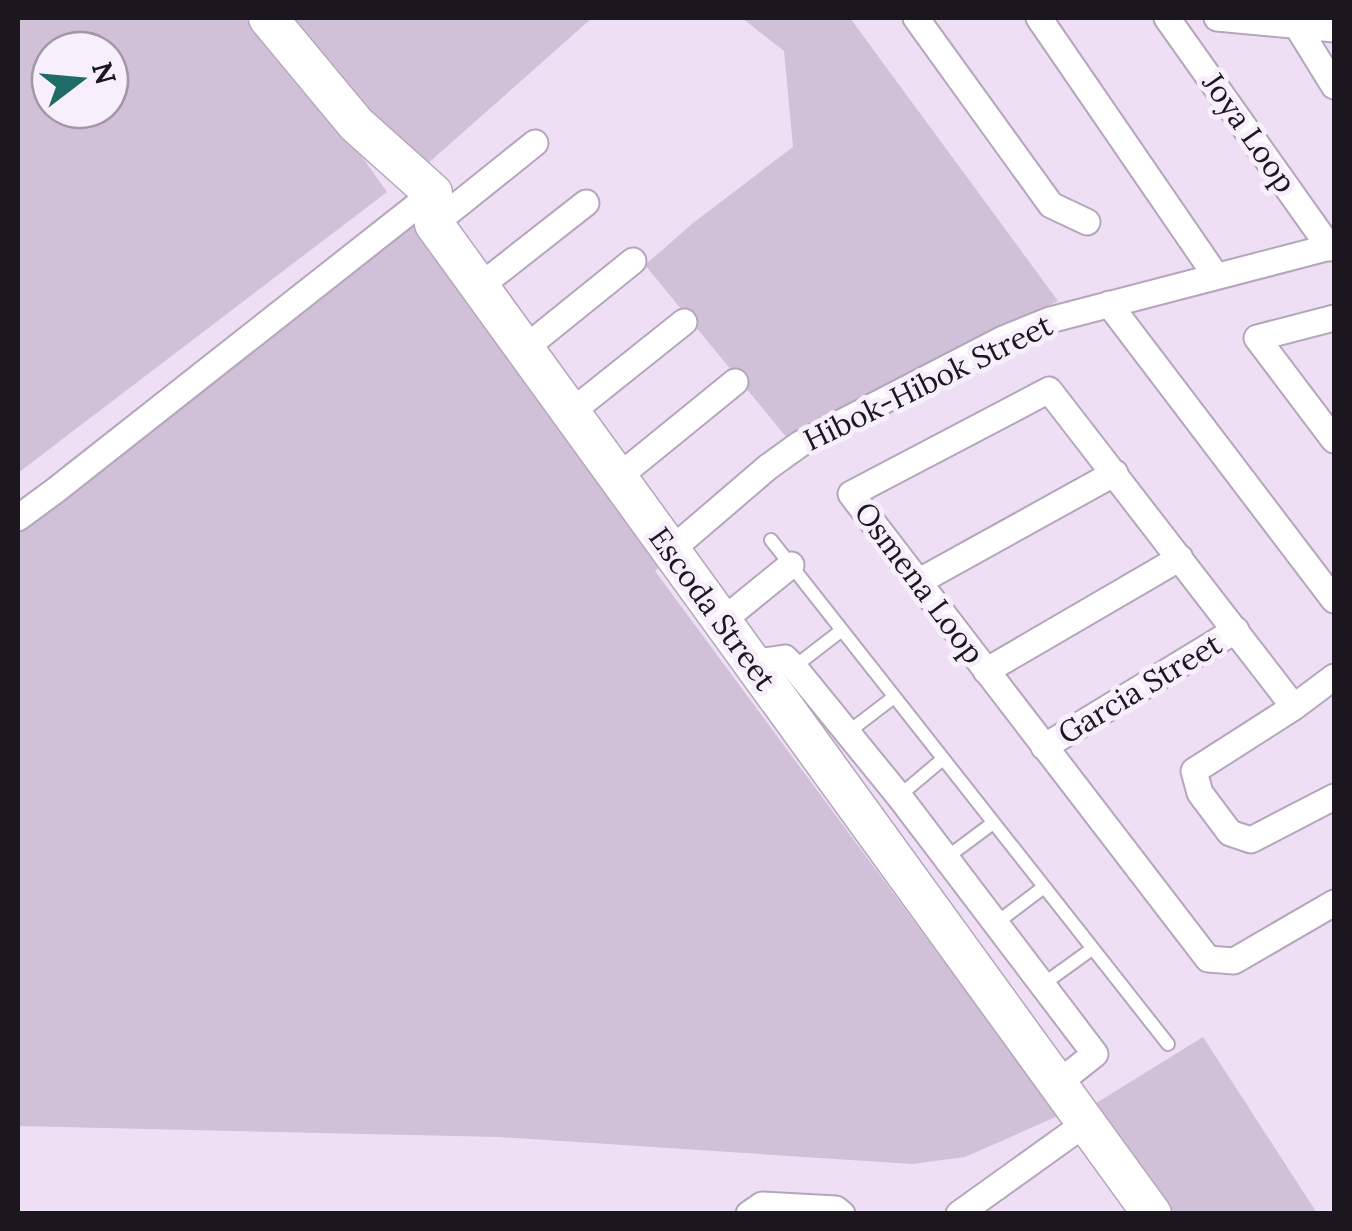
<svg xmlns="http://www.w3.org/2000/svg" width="1352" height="1231" font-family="Lora,serif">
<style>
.green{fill:#d1c1d8;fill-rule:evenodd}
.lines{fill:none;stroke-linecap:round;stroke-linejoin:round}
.lane-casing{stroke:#b5a6bb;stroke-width:16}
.street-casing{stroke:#b5a6bb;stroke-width:29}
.secondary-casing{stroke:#b5a6bb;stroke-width:41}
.lane{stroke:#fff;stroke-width:12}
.street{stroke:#fff;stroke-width:25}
.secondary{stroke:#fff;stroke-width:38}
.labels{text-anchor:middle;stroke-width:10;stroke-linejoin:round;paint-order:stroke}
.street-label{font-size:30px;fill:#1c171e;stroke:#f8effc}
</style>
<rect width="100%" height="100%" fill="#eedff5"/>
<path class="green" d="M18 18H248L340 126 387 192 18 473ZM50 50H110V110H50Z
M289 18H592L417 173Z
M742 18H850L1058 301 800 427 787 438 645 265 693 223 793 147 784 51Z
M405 208 661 566 655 571 1058 1116 965 1157 912 1164 499 1137 18 1126V523Z
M1203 1037 1317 1213H1174L1093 1105Z"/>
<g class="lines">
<g class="lane-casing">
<path id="lane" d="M771 540 1168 1044
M794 667 842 630
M847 733 894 697
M899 796 943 759
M946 858 993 823
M995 924 1044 887
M1042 985 1092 949"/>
</g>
<g class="street-casing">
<path id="street" d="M916 18 1051 205 1087 222
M1039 18 1216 276
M1167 18 1330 248
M1217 18 1334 29
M1297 26 1334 86
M434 224 535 143
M479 287 586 203
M1109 304 1334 600
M1334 318 1257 338 1334 440
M524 349 633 261
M570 413 684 322
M617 478 735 382
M18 518 56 490 433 193
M670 551 768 467 800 444 1003 339 1050 320 1334 246
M918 582 1115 473
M721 622 791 565
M750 663 785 658 794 667 899 796 1095 1054 1057 1084
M986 671 1180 558
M1334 677 1294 707 1194 771 1200 793 1230 833 1251 840 1334 797
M1294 707 1049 390 851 494 1208 959 1234 961 1334 903
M1044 747 1236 630
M749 1214 762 1205 836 1209 842 1214
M959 1214 1086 1123"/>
</g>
<g class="secondary-casing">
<path id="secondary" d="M268 18 356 124 433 193 434 224 1152 1214"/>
</g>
<use href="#lane" class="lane"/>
<use href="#street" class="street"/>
<use href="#secondary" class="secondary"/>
</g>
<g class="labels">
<g class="street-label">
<text transform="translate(1249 133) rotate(55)" y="10">Joya Loop</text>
<text transform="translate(928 383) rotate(-26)" y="10">Hibok-Hibok Street</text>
<text transform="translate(919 583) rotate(53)" y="10">Osmena Loop</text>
<text transform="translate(712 609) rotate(54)" y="10">Escoda Street</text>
<text transform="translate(1140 689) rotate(-31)" y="10">Garcia Street</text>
</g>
</g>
<rect width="1352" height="1231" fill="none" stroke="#1c171e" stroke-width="40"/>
<g transform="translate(80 80) rotate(74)"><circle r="48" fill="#f8effc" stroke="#a099a3" stroke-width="2.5"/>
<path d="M0-8L18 38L0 25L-18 38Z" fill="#206b68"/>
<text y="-15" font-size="28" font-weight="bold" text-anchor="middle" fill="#1c171e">N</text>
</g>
</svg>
